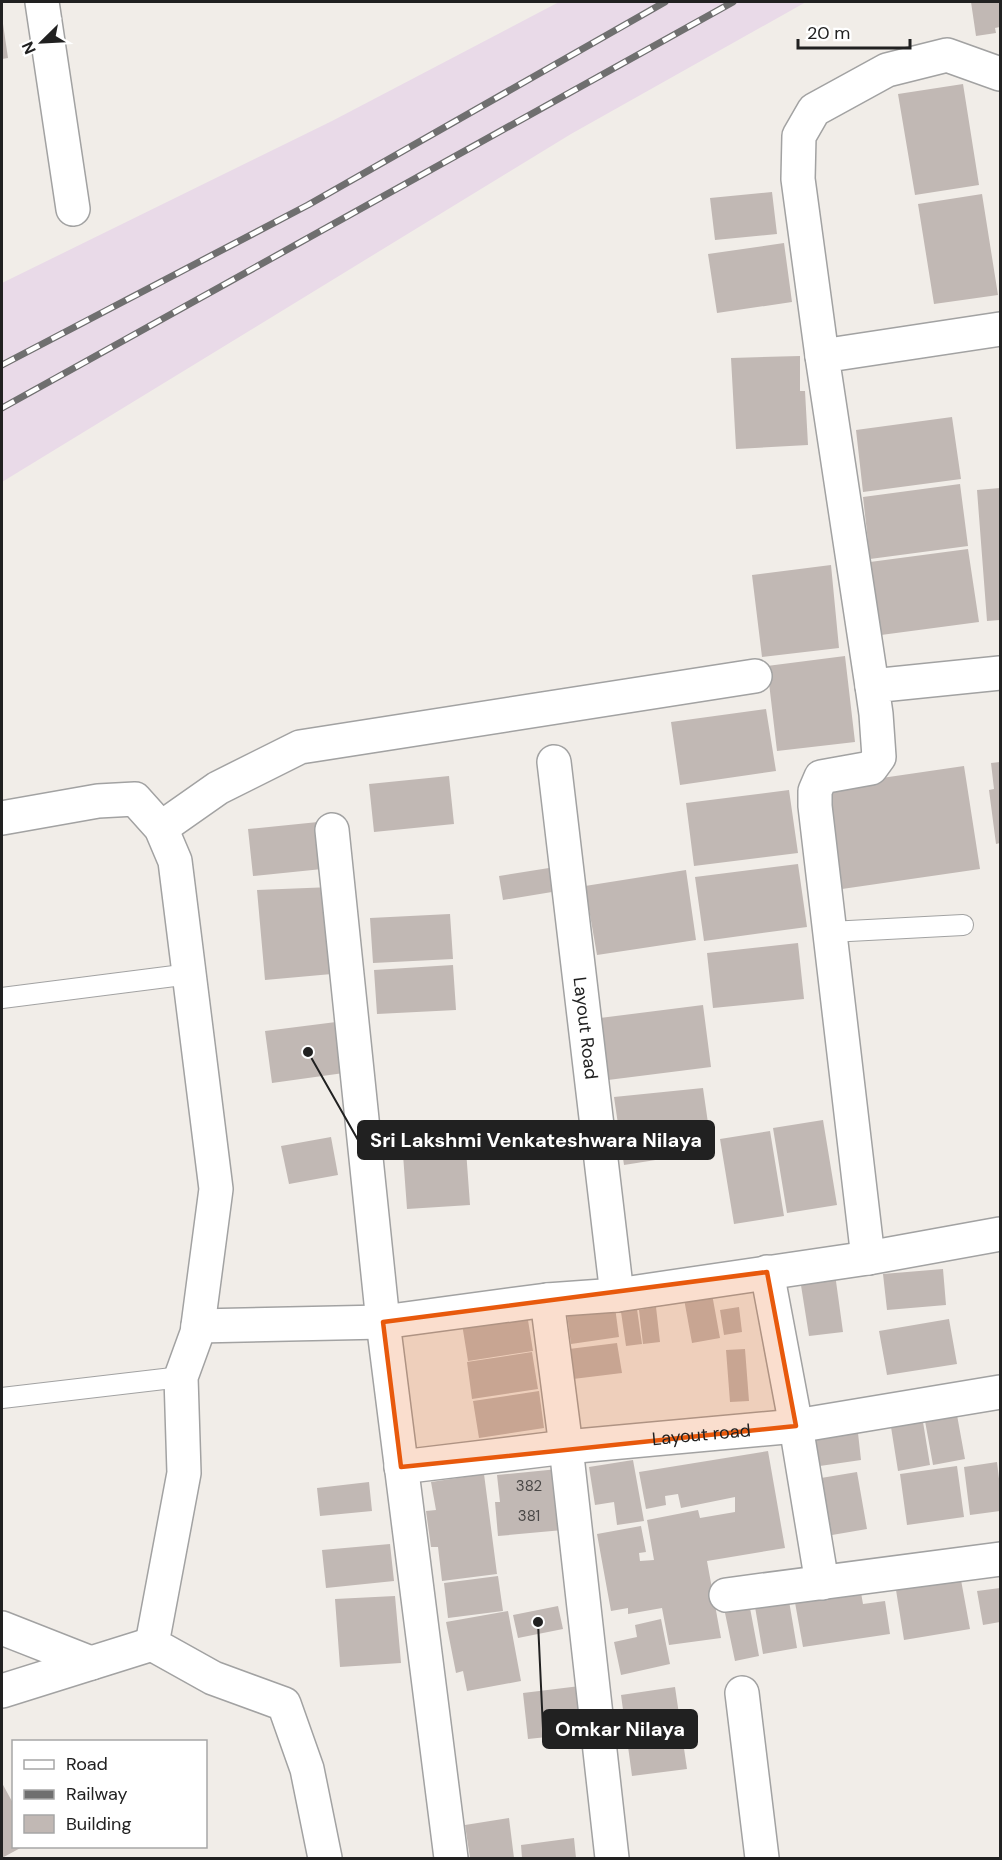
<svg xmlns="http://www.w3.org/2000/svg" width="1002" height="1860" font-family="'DM Sans',sans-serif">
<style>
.industrial{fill:#e9dae8}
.building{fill:#c1b8b4}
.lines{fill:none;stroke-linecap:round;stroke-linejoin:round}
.service-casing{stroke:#a2a2a2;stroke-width:22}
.minor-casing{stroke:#a2a2a2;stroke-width:36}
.service{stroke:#fff;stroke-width:20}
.minor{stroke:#fff;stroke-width:33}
.rail-casing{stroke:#6f6f6f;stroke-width:7}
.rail{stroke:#fff;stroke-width:4.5;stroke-dasharray:14;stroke-linecap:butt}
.marked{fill:#e8590c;fill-opacity:0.2;stroke:#e8590c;stroke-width:4.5;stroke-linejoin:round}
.labels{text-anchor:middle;stroke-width:4.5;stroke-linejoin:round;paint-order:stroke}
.number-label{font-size:15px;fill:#494746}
.street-label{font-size:18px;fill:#212121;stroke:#fff}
.leader{fill:none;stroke:#212121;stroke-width:2}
.callout-dot{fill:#212121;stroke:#fff;stroke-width:2}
.callout{fill:#212121;stroke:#212121;stroke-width:2}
.callout-label{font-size:20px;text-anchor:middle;font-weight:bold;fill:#fff}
</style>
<rect width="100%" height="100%" fill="#f1ede8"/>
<path class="industrial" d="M559 2H806L571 134 2 482V283L332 121Z"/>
<path class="building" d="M971 2H1000V27L995 28 996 33 976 36Z
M2 17 8 58 2 59Z
M963 84 979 185 915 195 898 94Z
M772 192 777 234 715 240 710 198Z
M982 194 998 295 934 304 918 204Z
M784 243 792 302 717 313 708 254Z
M800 356V391H805L808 445 736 449 731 358Z
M952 417 961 479 863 492 856 430Z
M960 484 968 546 870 559 863 497Z
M1000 488V620L987 621 977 490Z
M968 549 979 622 881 635 870 562Z
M831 565 839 648 762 657 752 575Z
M845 656 855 742 777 751 767 666Z
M766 709 776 771 680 785 671 722Z
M1000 762V843L996 844 989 790 994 789 991 763Z
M964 766 980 869 842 889 827 786Z
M449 776 454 824 374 832 369 784Z
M789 790 798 853 694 866 686 803Z
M328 821 332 868 253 876 248 829Z
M798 864 807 927 704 941 695 877Z
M549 868 552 892 503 900 499 876Z
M686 870 696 940 597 955 585 886Z
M332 887 343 973 265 980 257 890Z
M450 914 453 959 373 963 370 918Z
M798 943 804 999 713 1008 707 953Z
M453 965 456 1010 377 1014 374 970Z
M703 1005 711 1067 608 1080 600 1018Z
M344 1021 351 1072 272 1083 265 1031Z
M703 1088 712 1151 624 1165 614 1097Z
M823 1120 837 1205 787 1213 773 1128Z
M770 1131 784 1216 734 1224 720 1139Z
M465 1136 470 1205 407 1209 402 1141Z
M331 1137 338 1175 289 1184 281 1146Z
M943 1269 946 1305 887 1310 883 1274Z
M835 1274 843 1332 809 1336 800 1279Z
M712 1294 720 1338 692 1343 684 1299Z
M615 1307 619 1337 571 1344 567 1314Z
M656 1307 660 1342 643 1344 639 1310Z
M739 1307 742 1332 724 1335 720 1310Z
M637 1309 642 1344 626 1346 621 1312Z
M527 1314 533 1351 468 1361 462 1324Z
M949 1319 957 1364 887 1375 879 1331Z
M617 1343 622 1373 573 1379 569 1349Z
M745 1349 749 1401 730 1402 726 1350Z
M532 1352 538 1389 472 1399 467 1362Z
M539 1391 544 1428 479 1438 473 1401Z
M957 1415 965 1459 933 1465 925 1421Z
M923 1422 930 1465 898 1471 891 1427Z
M858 1433 861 1460 813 1467 809 1440Z
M768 1451 785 1548 743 1555 742 1544 743 1555 707 1561 721 1638 669 1645 662 1608 628 1614V1608L611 1611 597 1534 641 1526 646 1552 639 1553 640 1561 654 1560 647 1520 698 1510 700 1518 735 1512V1497L681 1508 678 1494 665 1496 666 1505 646 1509 639 1472Z
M633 1460 644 1521 617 1525 614 1502 595 1505 589 1467Z
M997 1462 1000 1487V1511L970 1515 964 1467Z
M957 1466 964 1517 907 1525 900 1474Z
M558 1469 563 1530 498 1536 495 1502H500L497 1475Z
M857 1472 867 1529 832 1535 821 1478Z
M484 1474 497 1574 442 1581 438 1547H431L426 1511 436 1510 431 1482Z
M369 1482 372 1511 320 1516 317 1488Z
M390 1544 394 1581 326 1588 322 1550Z
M498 1576 503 1611 448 1618 444 1583Z
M961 1580 970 1629 904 1640 896 1590Z
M860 1587 863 1604 885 1601 890 1634 803 1647 794 1597Z
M1000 1588V1622L983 1625 977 1591Z
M788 1595 797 1648 763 1654 754 1601Z
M395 1596 401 1663 340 1667 335 1599Z
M558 1606 563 1629 518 1638 513 1615Z
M750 1608 759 1656 735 1661 725 1613Z
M508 1611 521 1681 467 1691 463 1671 456 1673 446 1622Z
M661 1619 670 1664 621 1675 614 1642 637 1637 635 1625Z
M580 1686 585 1733 528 1739 523 1693Z
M675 1687 687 1769 632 1776 621 1695Z
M2 1783 14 1805V1846H24L2 1858Z
M509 1818 514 1858H470L465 1825Z
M574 1838 576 1858H522L521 1845Z"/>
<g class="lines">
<g class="service-casing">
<path id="service" d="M830 932 963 925
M2 998 190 974
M2 1398 181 1377"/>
</g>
<g class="minor-casing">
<g id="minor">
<path d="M42 2 73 209"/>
<path d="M822 356 798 179 799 136 814 110 887 70 947 55 1000 74"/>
<path d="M872 686 822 356 1000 329"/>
<path id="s1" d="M554 762 617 1295"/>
<path d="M2 818 98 801 135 799 161 828 175 861 216 1189 197 1333 181 1377 184 1473 152 1644 213 1678 284 1704 307 1769 325 1858"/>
<path d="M161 828 218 788 300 747 755 676"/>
<path d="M332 830 383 1322 451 1858"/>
<path d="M868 1258 815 806V791L821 777 871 768 879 757 876 714 872 686 1000 673"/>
<path d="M767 1272 796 1426 822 1583"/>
<path d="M547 1300 566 1447 612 1858"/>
<path d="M198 1326 383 1322 547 1300 617 1295 868 1258 1000 1234"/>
<path id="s2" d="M401 1467 566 1447 796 1426 1000 1392"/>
<path d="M726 1595 1000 1559"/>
<path d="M2 1628 91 1663"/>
<path d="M2 1691 152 1644"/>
<path d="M742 1693 762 1858"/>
</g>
</g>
<use href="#service" class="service"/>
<use href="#minor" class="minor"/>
<g class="rail-casing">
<path id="rail" d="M2 365 308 205 665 2
M2 408 733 2"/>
</g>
<use href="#rail" class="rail"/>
</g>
<path class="marked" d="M767 1272 796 1426 401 1467 383 1322Z"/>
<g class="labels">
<g class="number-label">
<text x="529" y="1491">382</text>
<text x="529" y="1521">381</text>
</g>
<g class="street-label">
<text dy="6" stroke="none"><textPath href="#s1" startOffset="268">Layout Road</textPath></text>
<text dy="6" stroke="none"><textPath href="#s2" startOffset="302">Layout road</textPath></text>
</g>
</g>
<path class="leader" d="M308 1052L358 1140M538 1622L543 1729"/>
<g class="callout-dot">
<circle cx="308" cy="1052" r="6"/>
<circle cx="538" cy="1622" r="6"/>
</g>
<g class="callout">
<rect x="358" y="1121" width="356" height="38" rx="6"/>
<rect x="543" y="1710" width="154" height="38" rx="6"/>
</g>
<g class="callout-label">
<text x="536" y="1147">Sri Lakshmi Venkateshwara Nilaya</text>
<text x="620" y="1736">Omkar Nilaya</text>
</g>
<rect width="1002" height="1860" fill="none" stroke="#212121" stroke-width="6"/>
<rect x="12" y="1740" width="195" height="108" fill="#ffffff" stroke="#a6a6a6" stroke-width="1.5"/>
<rect x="24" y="1760" width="30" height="9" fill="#ffffff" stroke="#a6a6a6" stroke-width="1.5"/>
<text x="66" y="1770" font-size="18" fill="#212121">Road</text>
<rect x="24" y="1790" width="30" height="9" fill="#6f6f6f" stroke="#a6a6a6" stroke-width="1.5"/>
<text x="66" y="1800" font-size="18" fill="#212121">Railway</text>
<rect x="24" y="1815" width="30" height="18" fill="#c1b8b4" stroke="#a6a6a6" stroke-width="1.5"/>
<text x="66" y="1830" font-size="18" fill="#212121">Building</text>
<g transform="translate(42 42) rotate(246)" stroke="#ffffff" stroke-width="4.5" paint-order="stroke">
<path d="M0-4.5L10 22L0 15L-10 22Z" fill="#212121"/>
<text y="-9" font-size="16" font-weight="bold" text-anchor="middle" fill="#212121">N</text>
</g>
<path d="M798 39v9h112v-9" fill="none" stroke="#212121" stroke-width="3"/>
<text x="807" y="39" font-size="18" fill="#212121" stroke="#ffffff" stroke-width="4.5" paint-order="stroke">20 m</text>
</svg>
